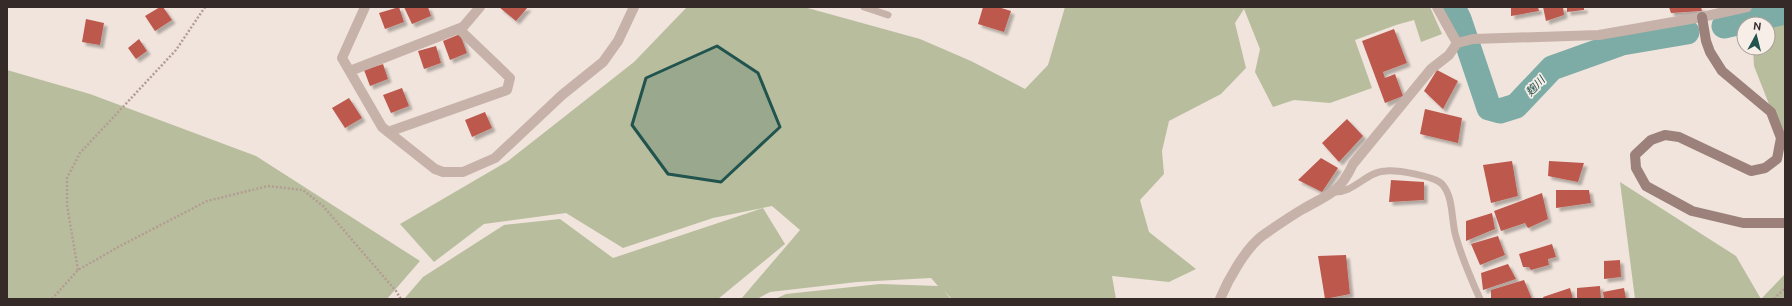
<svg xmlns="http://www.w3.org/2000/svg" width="1792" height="306" font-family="Ubuntu,'Noto Sans JP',sans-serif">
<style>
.green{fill:#b8be9d}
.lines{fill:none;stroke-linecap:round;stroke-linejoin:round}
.river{stroke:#7daba6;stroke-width:25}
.building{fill:#bd584d;filter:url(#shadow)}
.path{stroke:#b39c93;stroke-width:2.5;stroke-dasharray:2 2;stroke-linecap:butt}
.lane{stroke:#c7b2a9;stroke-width:7}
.street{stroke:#c7b2a9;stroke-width:10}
.secondary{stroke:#9b817a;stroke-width:10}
.marked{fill:#21534f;fill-opacity:0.2;stroke:#21534f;stroke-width:3;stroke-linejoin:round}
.labels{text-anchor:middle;stroke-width:3.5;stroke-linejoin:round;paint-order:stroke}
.water-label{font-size:11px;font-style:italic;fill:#21534f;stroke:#f8eee8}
</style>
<defs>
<filter id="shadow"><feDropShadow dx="3.5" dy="3.5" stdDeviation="1" flood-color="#0004"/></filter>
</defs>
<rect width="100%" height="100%" fill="#f0e4dc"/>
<path class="green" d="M687 7H804L920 39 971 61 1025 89 1048 65 1065 7H1430L1442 34 1421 42 1414 20 1396 25 1355 40 1372 88 1330 103 1294 100 1273 107 1255 72 1260 49 1244 9 1235 23 1246 68 1221 94 1169 121 1162 151 1164 174 1140 200 1149 232 1196 269 1169 282 1112 276 1116 299H952L944 291 951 299H775L786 294 880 284 938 286 931 278 857 282 770 292 757 299H741L800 230 772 206 713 218 623 248 566 213 484 224 434 262 400 224 508 161 634 62Z
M1780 7H1785V145L1754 66 1753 48H1768V24H1753Z
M7 70 90 94 256 156 420 261 387 299H7Z
M1620 182 1736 256 1761 299 1785 274V299H1635Z
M763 208 785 244 718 299H404L423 277 504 225 560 219 613 258Z"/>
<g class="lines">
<path class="river" d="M1453 7 1459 19 1489 108 1500 111 1516 106 1552 68 1622 43 1687 32
M1724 26 1785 12"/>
</g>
<path class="building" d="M160 7H163L172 20 155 31 145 16Z
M399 7 404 22 385 29 379 13Z
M404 7H428L431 16 412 24Z
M499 7H528L516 21Z
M983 7H998L1011 11 1004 32 978 24Z
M1511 7H1538L1539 11 1511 16Z
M1543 7H1563L1564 15 1546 21Z
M1567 7H1584V10L1567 12Z
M1669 7H1701L1702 11 1671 13Z
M86 19 104 23 100 45 82 42Z
M1394 29 1407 63 1383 72 1385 78 1395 74 1403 96 1385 103 1362 41Z
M460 34 467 53 450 60 443 41Z
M139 39 147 51 136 59 128 48Z
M436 46 441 63 424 69 418 51Z
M383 64 388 79 370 86 364 70Z
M1437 70 1458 81 1443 109 1424 91Z
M402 88 409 106 391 113 383 95Z
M349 98 362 118 345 128 332 108Z
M1425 109 1462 118 1458 143 1420 134Z
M485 112 492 128 472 137 465 120Z
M1347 119 1363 136 1339 162 1322 143Z
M1321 158 1338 168 1322 192 1298 180Z
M1512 161 1518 196 1491 203 1483 165Z
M1549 161 1584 163 1578 182 1548 176Z
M1391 180 1424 182V200L1389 202Z
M1556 190H1589L1591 203 1556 208Z
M1542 193 1548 219 1528 228 1525 223 1501 231 1494 211Z
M1492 213 1495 229 1466 241V221Z
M1498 236 1505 255 1480 265 1471 244Z
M1552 244 1556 257 1548 259 1549 265 1531 270 1529 267H1523L1519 254Z
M1346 255 1350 294 1325 299 1318 256Z
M1620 260 1621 277 1604 279V261Z
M1508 264 1516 279 1483 290 1481 273Z
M1524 280 1532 299H1491V290Z
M1600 286 1601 299H1577V288Z
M1570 288 1573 299H1544L1543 297Z
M1624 288 1626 299H1604L1603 292Z"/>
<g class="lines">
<path class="path" d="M78 270 67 205V178L80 153 176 50 205 7
M52 299 78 270 120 246 207 201 268 186 303 190 323 206 396 291 401 299
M1774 299 1785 288"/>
<path class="lane" d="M864 7 888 15
M1334 192C1354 193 1367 171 1386 171 1398 170 1434 176 1442 184 1454 197 1451 221 1456 237 1462 258 1471 279 1480 299"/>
<path class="street" d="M365 7 342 58 382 127 435 169 443 172H463L495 158 562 95 603 62 618 41 634 7
M1437 7 1457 43
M1457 43 1473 39 1599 35 1702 17 1747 7
M350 71 463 27 480 7
M388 132 507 90 510 78 459 29
M1220 299C1228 280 1245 249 1262 236 1275 227 1289 217 1303 209 1329 194 1339 194 1353 164L1431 69 1449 55 1457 43"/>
<path class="secondary" d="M1702 17 1706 41 1710 52 1722 71 1771 112 1781 138 1777 159 1765 168 1751 171 1679 137 1665 135 1651 140 1635 155 1636 168 1646 186 1692 211 1743 223H1785"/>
</g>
<path class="marked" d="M717 46 758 73 780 127 721 182 668 174 632 125 646 78Z"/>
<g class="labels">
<g class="water-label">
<text transform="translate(1535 86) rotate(-47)" y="4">麹川</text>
</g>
</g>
<rect width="1792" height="306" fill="none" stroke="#352a28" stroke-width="16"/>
<g transform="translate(1756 36) rotate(7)"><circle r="19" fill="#f8eee8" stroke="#aaa09b"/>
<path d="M0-3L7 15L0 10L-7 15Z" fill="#21534f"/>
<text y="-6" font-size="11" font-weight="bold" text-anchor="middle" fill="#352a28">N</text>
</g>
</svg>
